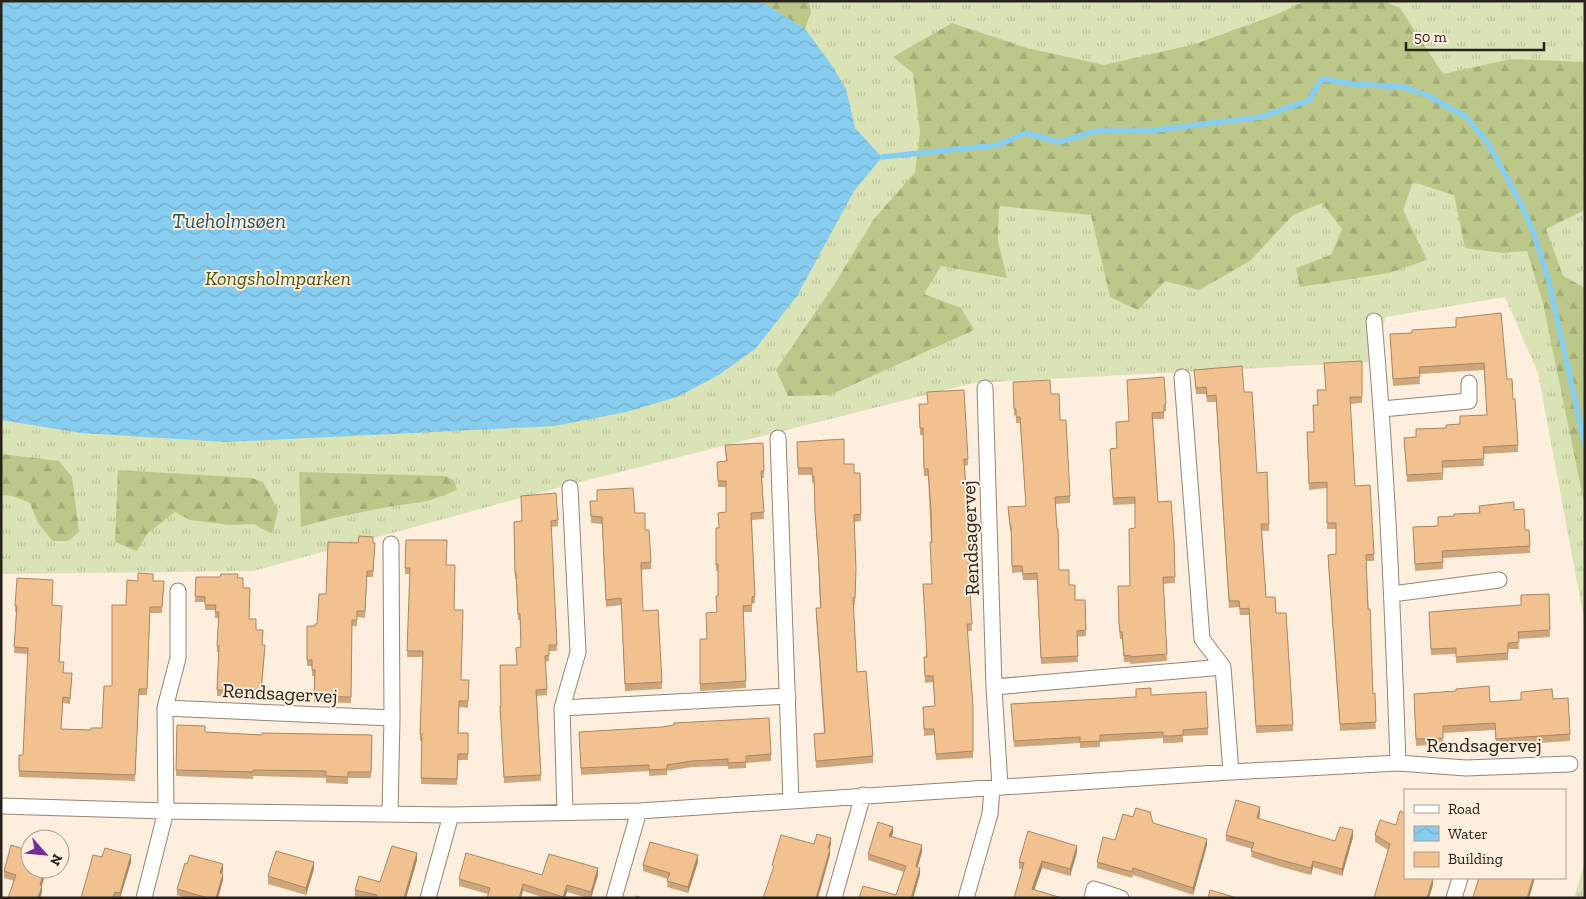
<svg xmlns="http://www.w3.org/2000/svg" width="1586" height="899" font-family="'Zilla Slab',serif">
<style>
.grass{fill:url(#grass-tufts)}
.forest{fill:url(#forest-firs)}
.water{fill:url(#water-waves)}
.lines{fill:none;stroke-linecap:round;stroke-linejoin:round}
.stream{stroke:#87cdef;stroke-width:5.5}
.street-casing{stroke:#968473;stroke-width:17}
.street{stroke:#fff;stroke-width:15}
.wall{fill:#cfa67c}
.shaded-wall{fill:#a98765}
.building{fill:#f1c190;stroke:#a98765}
.labels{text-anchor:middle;stroke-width:4;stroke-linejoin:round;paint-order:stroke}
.park-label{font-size:20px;font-style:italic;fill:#4d560f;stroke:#feeede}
.street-label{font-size:20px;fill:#29221b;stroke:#feeede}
.water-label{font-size:21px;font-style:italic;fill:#1e546c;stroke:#feeede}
</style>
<defs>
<pattern id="grass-tufts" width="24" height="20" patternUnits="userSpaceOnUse" patternTransform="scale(1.25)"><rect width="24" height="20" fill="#dae3b6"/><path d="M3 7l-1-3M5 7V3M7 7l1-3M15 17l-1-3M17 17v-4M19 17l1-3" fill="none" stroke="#bbc29c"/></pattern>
<pattern id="forest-firs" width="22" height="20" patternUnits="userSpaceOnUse" patternTransform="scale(1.25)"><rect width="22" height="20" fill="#bcc889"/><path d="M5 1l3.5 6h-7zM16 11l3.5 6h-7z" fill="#a2ac76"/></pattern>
<pattern id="water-waves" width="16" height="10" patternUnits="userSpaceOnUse" patternTransform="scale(1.25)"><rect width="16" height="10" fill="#87cdef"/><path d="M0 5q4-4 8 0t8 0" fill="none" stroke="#75b0cc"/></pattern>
</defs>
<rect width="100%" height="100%" fill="#feeede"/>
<path class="grass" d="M1 1H1585V625L1538 373 1505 297 1386 317 1372 362 973 383 568 485 253 571 1 574Z
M1585 860V898H1574Z"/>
<path class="forest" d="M761 1H809L811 12 805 29Z
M1305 1H1383L1400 8 1443 74 1511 59 1585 62V210L1546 229 1563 276 1585 288V507L1543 303 1527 251 1502 253 1465 248 1454 195 1413 182 1403 210 1427 260 1389 273 1300 287 1296 268 1331 255 1342 229 1322 203 1293 215 1250 261 1199 290 1165 281 1138 310 1110 297 1091 215 999 206 998 241 1007 278 941 266 924 294 961 308 974 330 830 395 788 396 776 370 834 285 874 219 915 172 920 132 913 73 893 57 952 23 1027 48 1104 65 1195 44 1273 16Z
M1 454 59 461 72 477 79 532 68 541H53L38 523 30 503 13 496 1 495Z
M118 470 252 478 263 482 278 510 272 534 254 524 230 525 190 520 175 512 147 534 137 551 115 542Z
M299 472 445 476 454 480 457 490 428 501 387 507 333 518 301 527Z"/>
<path class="water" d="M1 1H761L805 29 831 64 846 89 855 128 882 157 854 191 797 296 755 349 719 375 677 397 626 412 555 426 226 442 81 433 1 420Z"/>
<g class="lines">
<path class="stream" d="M882 157 998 145 1026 133 1060 142 1096 131H1148L1261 117 1310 100 1317 86 1323 79 1352 84 1404 87 1429 96 1466 117 1488 143 1521 204 1534 234 1548 278 1585 445"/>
<g class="street-casing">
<path id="street" d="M1374 321C1387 468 1393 616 1398 763L1466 768 1570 764
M1182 377 1202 639 1223 667 1231 772
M985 388 994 687 1000 787
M1382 409 1469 401V383
M778 438 791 801
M1392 594 1499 580
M994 687 1223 667
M165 708 392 718
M562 708 788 696
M1 806 166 811 451 815 639 811 1231 772 1398 763
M565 812 562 708 578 652 570 488
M390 814 392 718 391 544
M144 898 166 811 165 708 178 658V591
M428 898 451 815
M614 898 639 811
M834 898 863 795
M966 898 990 814 992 789
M1092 898 1094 889 1121 898
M1454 898 1460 878"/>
</g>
<use href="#street" class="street"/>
</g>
<path class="wall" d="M1456 318 1507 379 1513 399 1518 445V452L1483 454 1484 466 1442 468 1443 480 1407 482 1404 438 1416 437V429L1446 428 1487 415 1484 370 1419 374 1420 384 1393 386 1390 334 1412 333 1456 327Z
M1362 361V403L1350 404 1355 486 1374 554V561H1366L1373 694 1376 729 1340 731 1328 561V555L1336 554V529H1327V488L1309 490 1307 432H1314L1317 405 1326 390 1324 363Z
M1194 370 1244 392 1257 473 1269 524V531H1262L1266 597 1276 613 1293 725V731L1256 733 1249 615H1240L1239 607 1229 608 1216 402H1207L1206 394H1196Z
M1013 382 1051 394 1060 420 1070 496V503L1055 504 1059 570 1069 585 1075 600H1085L1086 636 1077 637 1078 662 1041 664 1037 580H1023L1022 572 1012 573 1011 531H1010L1008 507 1026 506 1020 423H1016V415H1014Z
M919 404 968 459V465L965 466 969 542V549H967L972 631H967L973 707V758L936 760 934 735 924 736 923 714 935 706 933 682 925 683 924 664V657H926L932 584 931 542 928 476H924L923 435H920Z
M1166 404V411H1164V419H1153L1158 502 1174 540 1175 583 1163 584 1167 661 1130 664V662H1124L1122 639H1120L1119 629 1118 586H1130L1135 528V504L1113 505 1110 449 1117 448 1128 421Z
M797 442 844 464 854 473H860L861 521 854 522 856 576 855 605H853L857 672 873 756V763L816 768 814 734 824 733 816 615V608H820L818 558 815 518 814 483H812V475H798Z
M725 445 764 471V478H762L764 519 752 520 755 603H752V612H743L746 688 700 691V639H707L717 612 718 596V571H716V528H718L726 512V487H718L717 462 726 461Z
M590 501 635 513 645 530 651 562V569L641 570 643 611 662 682V689L625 691 621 605 606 607 602 524 591 523Z
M1479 506 1514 510 1525 530H1529L1530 553 1443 558V569L1415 571 1413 527 1438 526 1454 516 1479 513Z
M558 520V526L551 527 557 651H549V661L545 662 547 695 537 696 541 781 504 783 500 706H501L517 665 521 647 520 620H518L516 579H515L514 522Z
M406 540 446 565 454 610 461 680H469L468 708 459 707 458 733H468V760H458L457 785 421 784 422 741H420V734L423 657H407L410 574H405Z
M373 543H375L373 577H367L365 618 357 617V626H352L351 703 314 702V676H312V666H307V626H315L317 624Z
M196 577 238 578 243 588 249 619 256 630 265 651 261 696H217L219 652H217V646L219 618H215V610H205V602H195Z
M153 581H164L162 613H150L147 695H139L135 781 19 777V755H23L28 654 14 653 16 612H15V606L52 605 59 662 64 673 72 679 70 704 63 703 61 729 91 730 102 728 112 686 126 605Z
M1549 594 1550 637 1518 639 1519 649H1508V660L1456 663V654L1431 655 1429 618 1521 605V595Z
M1136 689 1151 695 1208 728V735L1183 736V742L1173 743H1163V738L1100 742V747L1080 748V743L1014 747 1011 704 1136 697Z
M1414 694 1490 702 1553 699 1570 734V741L1496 746 1495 730 1443 733V744L1416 746Z
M177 725 205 732 262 735H372L371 778H348V784L326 783V778L253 776V779L176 776Z
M579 732 771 754V761L746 763V768L728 769V766L692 767 667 771V775L649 776V771L581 775Z
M1260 813 1259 819 1335 841 1353 837 1342 876 1313 867 1311 875 1281 867 1251 857 1252 849 1226 841V835Z
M1380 820 1433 878V885L1388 850 1375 842V835Z
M1153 823 1207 845 1193 895 1133 875 1132 878 1097 868V862L1115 840Z
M893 833 892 837 922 852 917 867 920 874 913 898H859L896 895 904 872 868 860V854Z
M1077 852 1070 876 1042 868 1034 890 1014 898 1022 869H1019V862Z
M102 857 131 862 120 898H81Z
M417 860 406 898H360L355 897V890L380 882Z
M698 862 688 893 667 887 668 879 643 871V865Z
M47 869 42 885V892L40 898H8L14 881 4 878V871Z
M314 869 306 895 268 884V876Z
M223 871 222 874 223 880 218 898H186L177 895V889Z
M542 875H598L591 898H588L567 892 565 898H545L523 891 488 894 459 886V879Z"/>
<path class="shaded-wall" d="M1260 807V813L1257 825V818Z
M893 827V833L889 842V836Z
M1353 830V837L1342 876V869Z
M831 838V844L828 855V848Z
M1207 839V845L1193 895V888Z
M922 845V852L916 873V866Z
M1077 846V852L1070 876V869Z
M830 849V855L818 898H816Z
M417 853V860L406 898H404Z
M131 855V862L120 898V893Z
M698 855V862L688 893V887Z
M1042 861V868L1032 896V889Z
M1313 861V867L1311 875V868Z
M314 862V869L306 895V888Z
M223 864V871L220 880V873Z
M598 868V875L591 898V892Z
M920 868V874L913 898H911Z
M45 869H47L40 891V885Z
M223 874V880L218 898H216Z
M1433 878V885L1429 898H1427Z
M1533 878H1535L1529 898H1527Z
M523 884V891L521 898H519Z
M567 885V892L565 898H563Z
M42 886V892L40 898H38Z"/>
<path class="building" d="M1501 313 1507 379H1512L1513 399H1515L1518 445 1483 447 1484 459 1442 461 1443 473 1407 475 1404 438 1416 437V429L1446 428V425L1460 424V416L1487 415 1484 363 1419 367 1420 377 1393 379 1390 334 1412 333V330L1456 327V318Z
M1362 361V397H1350L1355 486 1370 485 1374 554 1366 555 1368 609H1370L1373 694 1375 693 1376 722 1340 724 1328 555 1336 554V523H1327V482L1309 483 1307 432H1314L1313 405H1318L1317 390H1326L1324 363Z
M1242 366 1244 392H1252L1257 473 1267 472 1269 524H1261L1266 597H1275L1276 613H1286L1293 725 1256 726 1249 608 1240 609 1239 601H1229L1216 395 1207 396 1206 387 1196 388 1194 370Z
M1164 377 1166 404 1164 405V412L1152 413 1158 502 1171 501 1174 540 1175 577H1163L1167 654 1130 657V655L1124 656 1122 632H1120L1119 622 1118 586H1130L1129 529 1135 528V497L1113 498 1110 449 1117 448 1116 422 1129 421 1127 380Z
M1050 380 1051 394H1059L1060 420H1066L1070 496 1055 497 1057 529H1058L1059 570H1069V585H1075V600H1085L1086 630 1077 631 1078 656 1041 658 1037 573 1023 574 1022 566H1012L1011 525H1010L1008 507 1026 506 1020 417H1016V409H1014L1013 382Z
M964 390 968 459H964L969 542H967L972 624H967L973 707V751L936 754 934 729H924L923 707 935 706 933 676H925L924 657H927L923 584H932L930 542H932L931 510 928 469H924L923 428H920L919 404H928L927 392Z
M844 439V464H854V473H860L861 514 854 515 856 569 855 598H853L857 672 866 671 873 756 816 761 814 734 825 733 816 608H821L818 551 815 511 814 476H812V468H798L797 442Z
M763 443 764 471H761L764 512 751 513 755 596 752 597V605L743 606 746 681 700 684V639H707L706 613 717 612 716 596H718V564L716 565V528H719L718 513 726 512V481H718L717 462 727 461 725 445Z
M633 488 635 513H645V530H649L651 562 641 563 643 611 658 610 662 682 625 684 621 598 606 600 602 517 591 516 590 501H597V490Z
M556 493 558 520 551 521 557 645H549V655L545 656 547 689 536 690 541 775 504 777 500 706H501L500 665H517L516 648 521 647 520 614H518L516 573H515L514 522 522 521 521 496Z
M1514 502V510L1524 509 1525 530H1529L1530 546 1442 551 1443 562 1415 564 1413 527 1438 526V517L1454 516V514L1480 513 1479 506Z
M359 536 373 537V543H375L373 571H367L365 611H357V620H352L351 697 314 696 315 670H312V660H307V626H315V624H317L319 594H326L328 542 358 543Z
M406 540H447L446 565H455L454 610H463L461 680H469L468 701H459L458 733H468V754H458L457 779 421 778 422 734H420L423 651H407L410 568H405Z
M138 573 153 574V581H164L162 607H150L147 689H139L135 775 19 771V755H23L28 648 14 647 17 606H15L17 578 53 580 52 605 62 606 59 662H64L63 673H72L70 698 63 697 61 729 91 730V728H102L104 686H112V605H126L127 580 138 581Z
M221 574H238L237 578H243V588H250L249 619H256V630H263L262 645H265L261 690H217L219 646H217L219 612H215L216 605H205V597L195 596 196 577H220Z
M1549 594 1550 630 1518 632 1519 642 1508 643V653L1456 657V648L1431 649 1429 612 1521 605V595Z
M1489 686 1490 702 1521 700V692L1552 689 1553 699 1568 698 1570 734 1496 739 1495 723 1443 726V738L1416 739 1414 694 1456 691V689Z
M1151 688V695L1206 692 1208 728 1183 730V735L1173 736H1163V732L1100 735V741L1080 742V737L1014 741 1011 704 1136 697V689Z
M769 718 771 754 746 756V762L728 763V759L692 761 667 765V769L649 770V765L581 768 579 732 662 727 674 725V723Z
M177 725 205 726V732L262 735V733L372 735 371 772H348V777L326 776V771L253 770V772L176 770Z
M1236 800 1260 807 1257 818 1335 841 1340 827 1353 830 1342 869 1313 861 1311 868 1281 860 1251 851 1254 843 1226 835Z
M1136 808 1150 812 1153 823 1207 839 1193 888 1133 868 1132 872 1097 862 1103 837 1115 840 1123 814 1133 817Z
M1400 811 1405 813V878H1433L1427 898H1374L1390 844 1375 835 1380 820 1396 825Z
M878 822 893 827 889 836 922 845 916 866 920 868 911 898H859L863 886 896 895 906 866 868 854Z
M1028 831 1077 846 1070 869 1042 861 1032 889 1062 898H1014L1024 863 1019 862Z
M817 834 831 838 828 848 830 849 816 898H763L774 866 772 865 781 835 814 844Z
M650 842 698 855 688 887 667 881 670 873 643 865Z
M11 845 30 851V869H45L40 885 42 886 38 898H8L16 875 4 871Z
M392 846 417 853 404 898H376L377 895 355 890 359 876 380 882Z
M105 848 131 855 120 893 115 892 113 898H81L93 855 102 857Z
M276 851 314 862 306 888 268 876Z
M466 853 542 875 549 854 598 868 591 892 567 885 563 897 523 884 519 898H487L490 888 459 879Z
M190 855 223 864 220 873 223 874 216 898H208L177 889 185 863 187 864Z
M1479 878H1533L1527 898H1475L1473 897Z
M1210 890 1237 898H1208Z
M636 896 643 898H635Z"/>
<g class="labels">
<g class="park-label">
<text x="278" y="285">Kongsholmparken</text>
</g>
<g class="street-label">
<text transform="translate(970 538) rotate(-92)" y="7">Rendsagervej</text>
<text transform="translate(280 693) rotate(3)" y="7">Rendsagervej</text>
<text x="1484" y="752">Rendsagervej</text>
</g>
<g class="water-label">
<text x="229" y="228">Tueholmsøen</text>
</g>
</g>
<rect width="1586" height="899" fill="none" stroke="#29221b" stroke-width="5"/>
<rect x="1404" y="789" width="162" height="90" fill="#feeede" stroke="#a99c90"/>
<rect x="1414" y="805" width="25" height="8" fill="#ffffff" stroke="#a99c90"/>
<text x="1448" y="814" font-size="15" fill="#29221b">Road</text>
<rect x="1414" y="826" width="25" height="15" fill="url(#water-waves)" stroke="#a99c90"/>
<text x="1448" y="839" font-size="15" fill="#29221b">Water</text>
<rect x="1414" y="852" width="25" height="15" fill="#f1c190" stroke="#a99c90"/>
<text x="1448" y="864" font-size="15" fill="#29221b">Building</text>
<g transform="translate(45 854) rotate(117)"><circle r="24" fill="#feeede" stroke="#a99c90"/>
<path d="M0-4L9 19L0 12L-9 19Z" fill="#772c9e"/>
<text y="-8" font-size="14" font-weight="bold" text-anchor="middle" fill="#29221b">N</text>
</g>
<path d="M1406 42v8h138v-8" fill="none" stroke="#29221b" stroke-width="2.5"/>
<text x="1414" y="42" font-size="15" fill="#29221b" stroke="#feeede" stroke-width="4" paint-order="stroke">50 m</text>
</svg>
